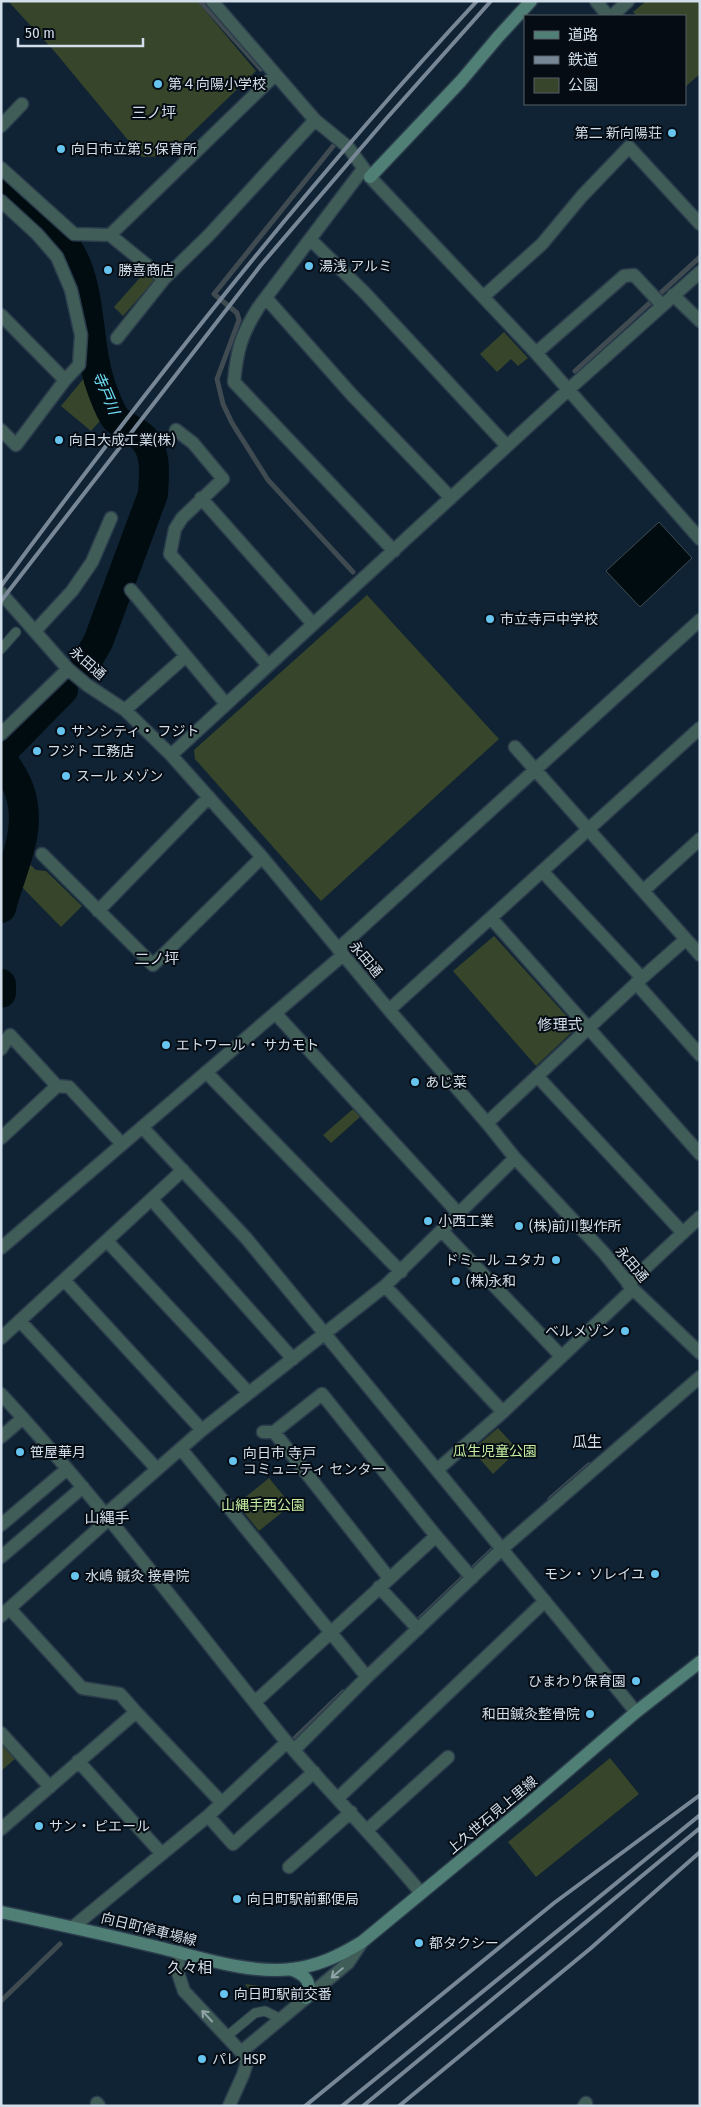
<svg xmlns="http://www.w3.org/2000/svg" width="701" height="2107" font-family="'Fira Sans Condensed','Noto Sans JP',sans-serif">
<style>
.green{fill:#37452a}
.water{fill:#000c10;stroke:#3f4b51}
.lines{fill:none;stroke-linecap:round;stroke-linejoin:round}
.stream{stroke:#3f4b51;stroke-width:5}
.river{stroke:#000c10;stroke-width:30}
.lane-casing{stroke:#2b3d4d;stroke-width:11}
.street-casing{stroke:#2b3d4d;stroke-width:15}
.secondary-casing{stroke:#2b3d4d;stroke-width:15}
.lane{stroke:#405d57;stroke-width:9}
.street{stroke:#405d57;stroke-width:12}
.secondary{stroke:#507f75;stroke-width:12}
.rail{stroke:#788796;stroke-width:4}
.oneway{stroke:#90a4a8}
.poi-dot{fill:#66c4ef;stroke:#050c13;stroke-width:2}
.labels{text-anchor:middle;stroke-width:4;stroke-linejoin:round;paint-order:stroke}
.poi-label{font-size:14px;fill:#d2deea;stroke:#050c13;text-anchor:start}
.street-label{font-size:14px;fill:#d2deea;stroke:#050c13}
.park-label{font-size:14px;fill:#c5eda0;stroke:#050c13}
.neighbourhood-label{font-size:15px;fill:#d2deea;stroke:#050c13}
.water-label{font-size:15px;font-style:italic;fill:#6fe4f8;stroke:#050c13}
</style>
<rect width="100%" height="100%" fill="#102334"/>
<path class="green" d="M8 1H197L256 71 168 156 142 157 55 52Z
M646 1H700V74L685 87V16H637L633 12Z
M145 272 155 280 123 316 114 307Z
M504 332 528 358 518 366 511 359 497 372 480 354Z
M90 371 96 395 106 414 91 431 61 406Z
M367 595 499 739 321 901 195 759 194 750Z
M25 860 36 870 46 871 82 906 61 927 17 882Z
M494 936 573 1023V1031L536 1066 453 971Z
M353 1109 360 1117 331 1143 323 1135Z
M498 1428 518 1450 493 1474 472 1450Z
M269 1478 291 1505 259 1531 237 1504Z
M1 1742 16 1758 1 1771Z
M610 1758 639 1794 536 1877 508 1842Z
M245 1984 274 1988 293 1986 297 1990 296 1994 292 1997 256 1995 250 1992Z"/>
<path class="water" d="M659 522 692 558 640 607 606 571Z"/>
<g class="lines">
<path class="stream" d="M200 1 261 69
M334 145 214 294 237 313 239 320 217 379 223 404 232 423 268 480 353 572
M575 371 700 257
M1 761 3 760
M550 1499 589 1465
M414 1624 493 1549
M295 1738 343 1692
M1 2001 60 1944"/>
<path class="river" d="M1 183C25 205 57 226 72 256 93 296 86 349 103 392 106 400 111 413 116 419 124 427 137 431 144 439 157 453 154 476 153 494L98 642 84 666
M1 908C11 868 35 829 18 787 15 778 8 769 3 760L5 749 63 690
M1 984V993"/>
<g class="lane-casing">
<path id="lane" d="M1 649 16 632
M226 2037 255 2013 265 2011 281 2019"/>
</g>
<g class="street-casing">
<path id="street" d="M212 1 315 120 348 147 370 177 536 353 700 539
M596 1 608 16
M612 16 628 1
M1 126 22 104
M1 168 74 234 110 235 275 75
M363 169 258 308C241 335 237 350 234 382L394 551
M1 201 37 234 57 257 71 290 81 335 79 365 65 380 16 445 1 430
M110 235 164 279
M311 240 365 293 507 446
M673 295 700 321
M483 297 542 244 582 196 629 147 700 224
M266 298 352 395 451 498
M1 315 65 380
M117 338 164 279 209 235 315 120
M536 353 624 276 634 275 662 305
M176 430 193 443 223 479 182 518 175 529 170 554 268 665
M201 498 313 624
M131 590 226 704
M1 593 68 669 87 685 125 710 171 755 262 857 389 1010 487 1123 515 1158 604 1253 633 1289 700 1353
M35 631 72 591 92 562 111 518
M125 710 186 656
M1 734 68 669
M515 747 700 955
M171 755 568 390 700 272
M42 854 153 965 262 857
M542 871 642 978
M643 891 700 839
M98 911 209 797
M491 918 700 1154
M338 949 700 620
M636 983 700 1055
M389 1010 700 728
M275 1013 459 1214
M1 1049 10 1035 57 1086 69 1087 122 1144
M206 1072 401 1272
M537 1076 683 1233
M487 1123 642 978 685 940
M142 1127 246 1238 636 1712
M1 1138 57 1086
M152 1200 293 1359
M442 1231 561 1356
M107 1241 249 1393
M1 1248 343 955
M64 1280 202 1430
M628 1284 700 1217
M385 1286 503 1412
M20 1321 157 1469
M1 1338 183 1170
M1 1394C101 1502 188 1620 280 1734 325 1788 376 1838 421 1893
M263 1432H274L389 1578
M274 1432 322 1394 436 1536 472 1578
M1 1437 23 1418
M181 1449 367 1677
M437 1470 503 1412 633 1289
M106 1514 202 1430 385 1286 515 1158
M1 1525 67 1469
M1 1557 83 1487
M379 1587 418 1629
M1 1616 110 1518
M255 1702 436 1536
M136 1712 222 1803
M1 1733 50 1787
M294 1750 367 1677 503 1548 700 1377
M78 1761 162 1854
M338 1798 545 1601
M208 1816 233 1844 314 1772
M1 1829 136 1712 120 1694 82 1688 10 1609
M367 1830 448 1757
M289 1867 351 1812
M73 1927 208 1816 287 1742
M179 1952 178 1973 184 1991 241 2052 348 1963 362 1942
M97 2103 99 2106
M229 2106 243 2075 247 2062 241 2052
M584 2106 586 2103"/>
</g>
<g class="secondary-casing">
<path id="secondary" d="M370 177 461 81 498 37 531 1
M1 1912C53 1923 105 1934 157 1947 200 1957 247 1974 292 1969 318 1966 339 1956 362 1942L522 1810 636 1712 700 1662
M290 1969C306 1975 313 1982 306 1998"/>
</g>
<use href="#lane" class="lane"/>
<use href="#street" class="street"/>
<use href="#secondary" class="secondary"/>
<path class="rail" d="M1 586C150 384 306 185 477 1
M1 601 261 265 386 119 491 1
M305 2106 554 1903 700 1795
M342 2106 700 1815
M363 2106 700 1828
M399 2106 591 1948 700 1852"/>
</g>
<defs><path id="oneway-shaft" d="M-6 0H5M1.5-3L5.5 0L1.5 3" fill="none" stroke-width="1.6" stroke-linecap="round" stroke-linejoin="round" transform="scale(1.25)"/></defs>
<g class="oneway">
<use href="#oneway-shaft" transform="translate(337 1973) rotate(140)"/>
<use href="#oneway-shaft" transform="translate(207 2016) rotate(-133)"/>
</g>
<g class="poi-dot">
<circle cx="158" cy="84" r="5"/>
<circle cx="672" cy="133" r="5"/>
<circle cx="61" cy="149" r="5"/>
<circle cx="309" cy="266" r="5"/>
<circle cx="108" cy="270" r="5"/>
<circle cx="59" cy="440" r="5"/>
<circle cx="490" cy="619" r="5"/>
<circle cx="61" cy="731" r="5"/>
<circle cx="37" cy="751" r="5"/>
<circle cx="66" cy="776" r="5"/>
<circle cx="166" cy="1045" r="5"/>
<circle cx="415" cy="1082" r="5"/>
<circle cx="428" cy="1221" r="5"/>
<circle cx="519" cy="1226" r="5"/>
<circle cx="556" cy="1260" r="5"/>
<circle cx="456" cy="1281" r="5"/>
<circle cx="625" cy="1331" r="5"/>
<circle cx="20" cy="1452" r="5"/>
<circle cx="233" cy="1461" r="5"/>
<circle cx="655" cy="1574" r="5"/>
<circle cx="75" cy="1576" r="5"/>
<circle cx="636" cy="1681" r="5"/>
<circle cx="590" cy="1714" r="5"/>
<circle cx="39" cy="1826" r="5"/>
<circle cx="237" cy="1899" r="5"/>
<circle cx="419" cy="1943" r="5"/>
<circle cx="224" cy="1994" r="5"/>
<circle cx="202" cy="2059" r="5"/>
</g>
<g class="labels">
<g class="poi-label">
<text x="168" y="89">第４向陽小学校</text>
<text x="662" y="138" text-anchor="end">第二 新向陽荘</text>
<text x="71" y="154">向日市立第５保育所</text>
<text x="319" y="271">湯浅 アルミ</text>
<text x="118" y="275">勝喜商店</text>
<text x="69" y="445">向日大成工業(株)</text>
<text x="500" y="624">市立寺戸中学校</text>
<text x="71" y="736">サンシティ・ フジト</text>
<text x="47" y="756">フジト 工務店</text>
<text x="76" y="781">スール メゾン</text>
<text x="176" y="1050">エトワール・ サカモト</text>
<text x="425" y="1087">あじ菜</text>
<text x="438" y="1226">小西工業</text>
<text x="529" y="1231">(株)前川製作所</text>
<text x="546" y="1265" text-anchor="end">ドミール ユタカ</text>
<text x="466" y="1286">(株)永和</text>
<text x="615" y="1336" text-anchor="end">ベルメゾン</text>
<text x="30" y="1457">笹屋華月</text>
<text x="243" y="1458">向日市 寺戸<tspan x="243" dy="16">コミュニティ センター</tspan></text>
<text x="645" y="1579" text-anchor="end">モン・ ソレイユ</text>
<text x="85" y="1581">水嶋 鍼灸 接骨院</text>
<text x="626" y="1686" text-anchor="end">ひまわり保育園</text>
<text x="580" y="1719" text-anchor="end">和田鍼灸整骨院</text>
<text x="49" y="1831">サン・ ピエール</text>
<text x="247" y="1904">向日町駅前郵便局</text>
<text x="429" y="1948">都タクシー</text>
<text x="234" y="1999">向日町駅前交番</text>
<text x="212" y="2064">パレ HSP</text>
</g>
<g class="street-label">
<text transform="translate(88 663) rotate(41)" y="5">永田通</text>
<text transform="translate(366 959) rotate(50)" y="5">永田通</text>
<text transform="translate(632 1264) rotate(50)" y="5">永田通</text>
<text transform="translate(492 1815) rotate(-40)" y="5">上久世石見上里線</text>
<text transform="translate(149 1929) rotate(14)" y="5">向日町停車場線</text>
</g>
<g class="park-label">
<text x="495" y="1456">瓜生児童公園</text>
<text x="263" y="1510">山縄手西公園</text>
</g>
<g class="neighbourhood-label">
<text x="154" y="118">三ノ坪</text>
<text x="157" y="964">二ノ坪</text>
<text x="560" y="1030">修理式</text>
<text x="587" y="1447">瓜生</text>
<text x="107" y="1523">山縄手</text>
<text x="190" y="1973">久々相</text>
</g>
<g class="water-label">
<text transform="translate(106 393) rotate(67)" y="5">寺戸川</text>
</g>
</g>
<rect width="701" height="2107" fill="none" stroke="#d2deea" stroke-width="5"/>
<rect x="524" y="15" width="162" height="90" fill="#050c13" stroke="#576069"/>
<rect x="534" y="31" width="25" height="8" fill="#507f75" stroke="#576069"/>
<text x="568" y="40" font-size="15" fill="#d2deea">道路</text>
<rect x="534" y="56" width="25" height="8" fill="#788796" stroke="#576069"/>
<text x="568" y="65" font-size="15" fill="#d2deea">鉄道</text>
<rect x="534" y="78" width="25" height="15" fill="#37452a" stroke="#576069"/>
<text x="568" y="90" font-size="15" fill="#d2deea">公園</text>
<path d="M18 38v8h125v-8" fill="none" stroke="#d2deea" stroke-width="2.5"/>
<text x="25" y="38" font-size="15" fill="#d2deea" stroke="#050c13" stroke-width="4" paint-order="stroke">50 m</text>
</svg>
